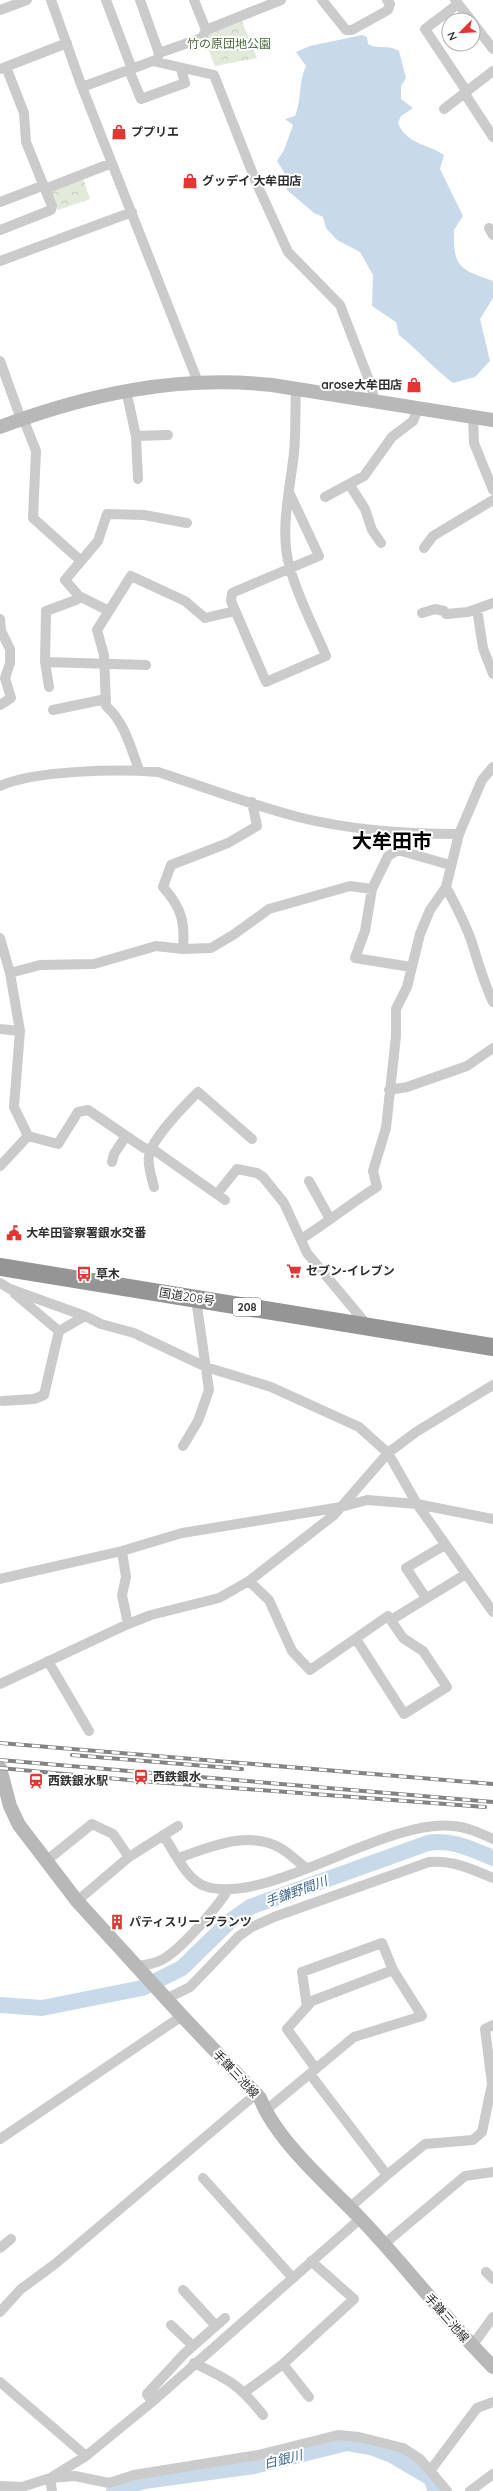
<svg xmlns="http://www.w3.org/2000/svg" width="493" height="2491" font-family="Quicksand,'Noto Sans JP',sans-serif">
<style>
.park{fill:url(#park-crowns)}
.water{fill:#c8daea}
.lines{fill:none;stroke-linecap:round;stroke-linejoin:round}
.river{stroke:#c8daea;stroke-width:16}
.street{stroke:#cbcbcb;stroke-width:10}
.secondary{stroke:#b8b8b8;stroke-width:14}
.highway{stroke:#959595;stroke-width:18}
.rail-casing{stroke:#838383;stroke-width:4}
.rail{stroke:#fff;stroke-width:2.5;stroke-dasharray:8;stroke-linecap:butt}
.labels{text-anchor:middle;stroke-width:4;stroke-linejoin:round;paint-order:stroke}
.shield{fill:#fff;stroke:#6d6d6d;stroke-width:1}
.shield-label{font-size:11px;font-weight:bold;fill:#2e2e2e}
.park-label{font-size:12px;fill:#4d683c;stroke:#fff}
.poi-label{font-size:12px;font-weight:bold;fill:#2e2e2e;stroke:#fff;text-anchor:start}
.street-label{font-size:12px;fill:#2e2e2e;stroke:#fff}
.water-label{font-size:13px;font-style:italic;fill:#3e688d;stroke:#fff}
.town-label{font-size:20px;font-weight:bold;fill:#000;stroke:#fff}
</style>
<defs>
<pattern id="park-crowns" width="20" height="18" patternUnits="userSpaceOnUse"><rect width="20" height="18" fill="#e2ebdb"/><path d="M2 6a3 3 0 1 1 6 0M12 15a3 3 0 1 1 6 0" fill="none" stroke="#c2cabc"/></pattern>
</defs>
<rect width="100%" height="100%" fill="#fff"/>
<path class="park" d="M241 19 257 58 215 66 205 41 208 32Z
M83 178 90 199 58 210 51 193 53 189Z"/>
<path class="water" d="M362 35 367 37 368 44C378 50 389 44 399 51L406 78 401 86V99L413 108 401 116 398 123C406 144 428 144 444 155L440 169 463 216 454 230C453 268 460 269 493 281V298L480 319 490 361 475 377 453 383C433 368 418 350 399 335L396 322 372 306 373 275 360 252 337 240 326 228 323 217 314 213 287 190 284 172 277 161 284 150 293 125 285 119 295 116C302 100 298 82 306 66L296 52 310 46Z"/>
<g class="lines">
<path class="river" d="M0 2005 42 2008 142 1988 182 1968 229 1922 250 1907 428 1843C452 1839 471 1849 493 1858
M114 2491 144 2481 254 2466 347 2443 371 2447 392 2455 431 2478 436 2491"/>
<path class="street" d="M51 0 82 87 198 382
M106 0 132 69
M140 0 159 53 157 62 214 75 256 182 288 252 340 305 372 388 374 402
M322 0 346 30H352L388 10 390 4 387 0
M455 0 471 20
M458 4 425 29 467 92
M0 10 27 0
M473 23 493 49
M206 30 281 0
M159 53 202 38 206 30 194 0
M6 67 24 113 26 142 45 189 112 163
M0 69 67 43
M129 70 141 99 185 83 181 69
M82 87 153 61 157 62
M465 94 493 137
M444 109 493 71
M0 202 42 186
M489 228 493 235
M0 230 51 210 52 206 45 189
M0 261 132 212
M0 361 21 419
M126 390 136 436 138 479
M473 417 474 443 493 490
M23 418 36 451 33 518 81 561
M136 436 168 435
M349 484 365 509 372 530 381 543
M289 492 319 556 232 593 231 601 266 682 326 656C314 627 298 598 290 568 279 532 290 490 294 453 296 432 295 410 296 389
M325 497 364 476 392 437 413 421 418 409
M424 548 433 536 493 500
M79 596 109 611
M477 609 483 648 493 674
M422 613 435 609 444 611 446 614 468 612 493 603
M0 619 1 631 10 649V663L5 678 11 698 0 705
M45 662 146 665
M49 687 45 662 46 611 76 600 79 596 65 580 98 541 107 514 144 515 187 523
M53 710 106 699
M139 770C131 748 124 721 106 706L104 655 97 630 131 576 185 601 205 618 235 611
M0 786C35 770 119 769 158 772 205 787 251 805 298 817 350 830 405 834 459 834
M446 887C456 906 467 926 473 946 479 966 484 983 493 1002
M372 889 365 931 355 958 411 967
M0 938 10 973 20 1031 14 1107 28 1136 58 1144 78 1112 88 1110 144 1148 154 1150 225 1200
M183 949C185 922 182 908 163 887L171 865 228 843 257 826 252 802
M10 973 40 965 94 964 156 946 183 949 211 948 233 935 269 909 350 886 372 889 388 856 398 850 450 865
M0 1029 20 1031
M389 1090 407 1087 467 1066 493 1048
M112 1162 114 1154 126 1136
M0 1166 28 1136
M309 1181 330 1219
M154 1187C152 1178 147 1165 149 1156 152 1138 184 1106 198 1092L252 1139
M217 1194 237 1169 257 1173 263 1177 284 1203 307 1253 368 1326
M301 1239C327 1223 351 1203 377 1187L373 1171 386 1128 396 1036V1009L407 987 420 934 430 910 446 887 459 834 482 780 493 767
M0 1283 10 1289 85 1316 101 1324 134 1333 206 1367 271 1387 359 1427 388 1453 417 1504 493 1612
M15 1294 59 1331
M2 1401 34 1399 44 1395 59 1331 85 1316
M183 1446 198 1421 209 1390 196 1299
M122 1551 126 1577 122 1595 128 1624
M0 1579 122 1551 182 1533 341 1507 367 1500 417 1504 493 1519
M249 1581 269 1600 292 1651 310 1670 388 1616 403 1638 423 1651 447 1687 404 1714 356 1639
M426 1598 406 1568 445 1545
M391 1620 466 1574
M48 1661 89 1731
M0 1684 128 1624 151 1615 219 1598 249 1581 334 1515 388 1453 416 1432 493 1385
M163 1835C173 1849 185 1877 202 1885 261 1910 384 1818 453 1826 467 1827 480 1833 493 1839
M178 1858C211 1847 249 1829 282 1849 290 1854 298 1862 306 1868
M46 1861 92 1824 113 1834 129 1857
M77 1901 129 1857 178 1826
M138 1966C145 1965 153 1964 159 1961 178 1954 217 1907 228 1890
M166 1999 190 1987 239 1936 252 1927 274 1917 429 1862C453 1860 472 1869 493 1878
M316 2069 287 2029 312 2001 393 1970
M310 2074 387 2175 349 2208
M265 2111 354 2037 422 2016 393 1970 382 1943 302 1972 307 2007
M0 2139 182 2016
M387 2175 425 2144 473 2140 482 2132 492 2084 485 2029 493 2025
M203 2178 292 2277
M383 2245 465 2176 493 2172
M0 2248 11 2239
M486 2272 493 2279
M183 2290 216 2326
M0 2312 21 2289 55 2264 256 2094
M171 2325 193 2346
M472 2346 493 2317
M194 2363C229 2380 239 2384 263 2415
M283 2364 309 2397
M0 2382 86 2456
M245 2392 283 2364 354 2299 311 2261
M152 2402 147 2394 184 2354 225 2318
M430 2471 477 2408 493 2402
M52 2477 86 2456 152 2402 360 2219
M50 2478 52 2491
M0 2486 22 2487 50 2478 75 2476 109 2483 134 2475 258 2455 338 2435 359 2437 403 2448 420 2459 447 2491
M470 2491 493 2474"/>
<path class="secondary" d="M0 427C88 394 177 375 272 385L493 420
M0 1768 10 1806 19 1825 77 1901 182 2016 260 2098C276 2140 328 2185 360 2218 406 2266 446 2320 493 2367"/>
<path class="highway" d="M0 1267 493 1347"/>
<g class="rail-casing">
<path id="rail" d="M0 1743 493 1784
M72 1755 242 1769
M0 1760 493 1802
M0 1768 140 1781 485 1807"/>
</g>
<use href="#rail" class="rail"/>
</g>
<defs>
<g id="shop-bare" transform="scale(1.2)"><path d="M-5-2.5h2.3a2.7 3.5 0 0 1 5.4 0H5L5.5 6h-11ZM-1.5-2.5h3a1.5 2.3 0 0 0-3 0Z" fill="#e03634" stroke="#fff" stroke-width="2.5" paint-order="stroke"/></g>
<g id="civic-bare" transform="scale(1.2)"><path d="M-.6-6.5H3V-4.5H.6V-3L4-1V1h2V6H-6V1h2V-1L-.6-3ZM-1.2 2.5V6h2.4V2.5Z" fill="#e03634" stroke="#fff" stroke-width="2.5" paint-order="stroke"/></g>
<g id="supermarket-bare" transform="scale(1.2)"><path d="M-6-5.5h2.5l.6 2H6L4.5 2H-2.5L-4.4-4H-6ZM-1.5 3.2a1.3 1.3 0 1 0 .1 0ZM3 3.2a1.3 1.3 0 1 0 .1 0Z" fill="#e03634" stroke="#fff" stroke-width="2.5" paint-order="stroke"/></g>
<g id="bus-bare" transform="scale(1.2)"><path d="M-5-6H5V4H4V6H2V4H-2V6H-4V4H-5ZM-3.5-4V0h7V-4ZM-3.5 1.2v1.5H-2V1.2ZM2 1.2v1.5H3.5V1.2Z" fill="#e03634" stroke="#fff" stroke-width="2.5" paint-order="stroke"/></g>
<g id="station-bare" transform="scale(1.2)"><path d="M-3-6H3Q5-6 5-4V2Q5 4 3 4L4.5 6H3L1.5 4h-3L-3 6H-4.5L-3 4Q-5 4-5 2V-4Q-5-6-3-6ZM-3.5-4v3h7v-3ZM-3.5 1v1.5H-2V1ZM2 1v1.5H3.5V1Z" fill="#e03634" stroke="#fff" stroke-width="2.5" paint-order="stroke"/></g>
<g id="building-bare" transform="scale(1.2)"><path d="M-4-6H4V6H1V3H-1V6H-4ZM-2.5-4.3h1.7v1.8h-1.7ZM.8-4.3h1.7v1.8H.8ZM-2.5-1h1.7V.8h-1.7ZM.8-1h1.7V.8H.8Z" fill="#e03634" stroke="#fff" stroke-width="2.5" paint-order="stroke"/></g>
</defs>
<g fill-rule="evenodd">
<use href="#shop-bare" x="119" y="132"/>
<use href="#shop-bare" x="190" y="181"/>
<use href="#shop-bare" x="414" y="385"/>
<use href="#civic-bare" x="14" y="1233"/>
<use href="#supermarket-bare" x="294" y="1271"/>
<use href="#bus-bare" x="84" y="1274"/>
<use href="#station-bare" x="141" y="1777"/>
<use href="#station-bare" x="36" y="1781"/>
<use href="#building-bare" x="117" y="1922"/>
</g>
<g class="labels">
<rect class="shield" x="233" y="1298" width="28" height="18" rx="3"/>
<g class="shield-label">
<text x="247" y="1311">208</text>
</g>
<g class="park-label">
<text x="229" y="48">竹の原団地公園</text>
</g>
<g class="poi-label">
<text x="131" y="136">ププリエ</text>
<text x="202" y="185">グッデイ 大牟田店</text>
<text x="402" y="389" text-anchor="end">arose大牟田店</text>
<text x="26" y="1237">大牟田警察署銀水交番</text>
<text x="306" y="1275">セブン-イレブン</text>
<text x="96" y="1278">草木</text>
<text x="153" y="1781">西鉄銀水</text>
<text x="48" y="1785">西鉄銀水駅</text>
<text x="129" y="1926">パティスリー プランツ</text>
</g>
<g class="street-label">
<text transform="translate(187 1297) rotate(9)" y="4">国道208号</text>
<text transform="translate(236 2074) rotate(47)" y="4">手鎌三池線</text>
<text transform="translate(447 2318) rotate(49)" y="4">手鎌三池線</text>
</g>
<g class="water-label">
<text transform="translate(296 1891) rotate(-20)" y="5">手鎌野間川</text>
<text transform="translate(283 2459) rotate(-14)" y="5">白銀川</text>
</g>
<g class="town-label">
<text x="392" y="848">大牟田市</text>
</g>
</g>
<g transform="translate(461 32) rotate(246)"><circle r="19" fill="#ffffff" stroke="#ababab"/>
<path d="M0-3L7 15L0 10L-7 15Z" fill="#e03634"/>
<text y="-6" font-size="11" font-weight="bold" text-anchor="middle" fill="#2e2e2e">N</text>
</g>
</svg>
